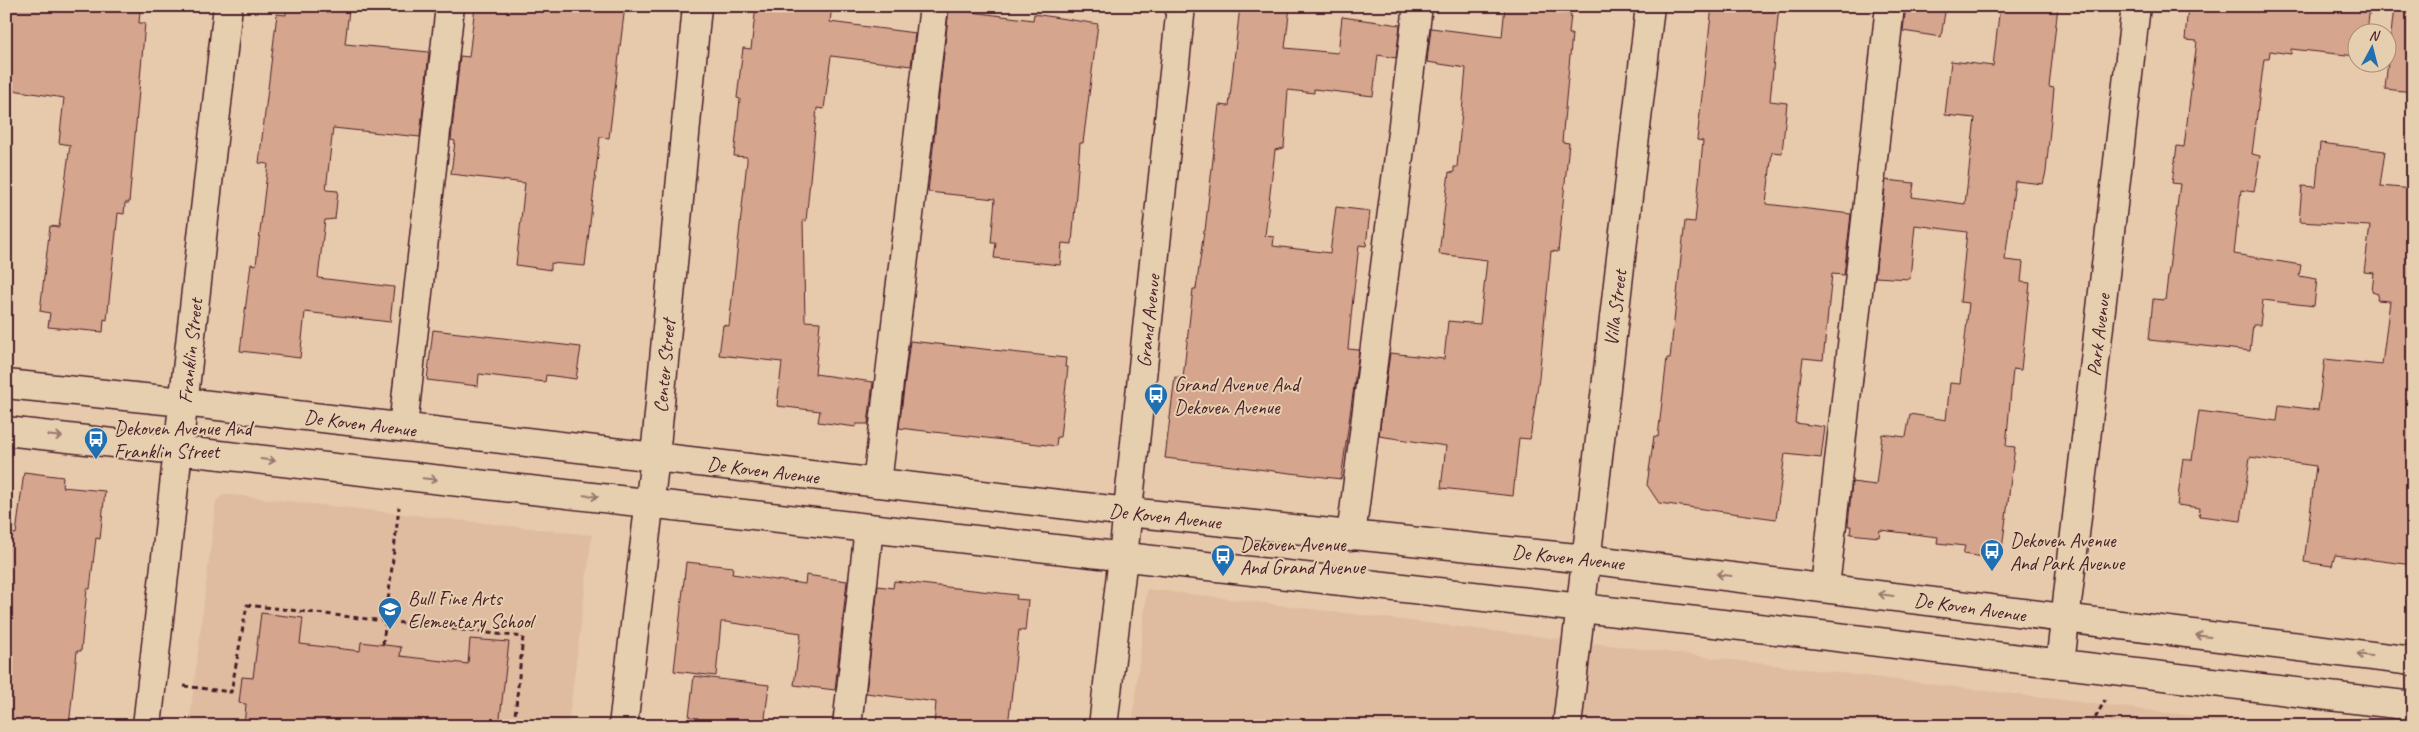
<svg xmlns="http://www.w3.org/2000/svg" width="2419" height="732" font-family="Caveat,sans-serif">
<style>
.built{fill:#dfbca0}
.building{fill:#d6a58d;stroke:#4a1f2b}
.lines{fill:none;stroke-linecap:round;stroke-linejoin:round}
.minor-casing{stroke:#4a1f2b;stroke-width:31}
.path{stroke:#4a1f2b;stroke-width:3;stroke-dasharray:5 4;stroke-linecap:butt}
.minor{stroke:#e6cfaf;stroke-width:28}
.oneway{stroke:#98776d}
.labels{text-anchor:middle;stroke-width:4;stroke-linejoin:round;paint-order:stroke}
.street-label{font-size:20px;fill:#4a1f2b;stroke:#e6cfaf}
.poi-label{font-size:20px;fill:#4a1f2b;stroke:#e6cfaf;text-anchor:start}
</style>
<rect width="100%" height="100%" fill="#e7caab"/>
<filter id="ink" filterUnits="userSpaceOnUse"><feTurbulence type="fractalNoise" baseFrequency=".02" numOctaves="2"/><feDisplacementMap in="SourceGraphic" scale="10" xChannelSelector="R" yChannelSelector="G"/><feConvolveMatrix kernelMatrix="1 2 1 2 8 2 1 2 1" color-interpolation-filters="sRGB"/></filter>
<g filter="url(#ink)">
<path class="built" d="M224 494 592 535 568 726H189L216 501Z
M1147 589 2278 726H1132Z"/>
<path class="building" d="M6 6H90L140 11 139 23H145L129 203H125L124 214 118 213 107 320 104 319 103 332 48 327 50 313 40 311 50 226 59 227 70 145 59 143 64 98 6 89Z
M286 6H337V9L349 10 345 44 429 52 420 137 333 128 326 190 338 191 335 219 325 220 318 278 394 287 390 322 305 312 300 358 240 351 251 264 256 265 268 164 259 163 277 14 286 15Z
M475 6H625L609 138 600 137 585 266 551 263V270L516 265 525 183 451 174 455 141 451 140 460 56 469 57Z
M756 6H832L830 22 915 33 911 66 831 56 824 109 817 108 806 221 803 220 805 321 820 322 815 374 873 382 868 424H856V427L818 422 820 411 777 406 782 362 719 355 723 325 729 326 747 161V157L734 156 740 99 737 98 743 48 751 49Z
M1240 6H1290L1285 48 1338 53 1342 17 1400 25 1396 58 1378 55 1373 96 1314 89V93L1288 90 1284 148 1275 150 1265 236 1274 237 1273 246 1330 253 1336 207 1370 211 1366 246 1359 245 1352 307 1348 349 1359 350 1341 479 1165 458 1175 377 1183 378 1193 289H1196L1204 231H1205L1219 105 1229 106Z
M1505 6 1571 14 1569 34H1572L1562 142 1569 143 1558 252 1551 251 1539 378 1530 439 1519 438 1513 496 1441 488 1446 446 1379 436 1390 353 1444 359 1448 321 1480 324 1487 260 1439 254 1449 172 1454 173V167H1457L1466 68 1427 62 1431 28 1502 37Z
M1712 6H1779L1770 101 1787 103 1782 153 1772 152 1766 204 1851 214 1844 275 1832 274 1823 360 1803 358 1795 423 1825 427 1821 458 1785 454 1776 519 1659 503 1647 485 1654 436 1658 437 1667 358H1670L1685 221 1695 222 1703 141 1697 140Z
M1906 6H1946L1941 37 1903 31Z
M2000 6H2058L2049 87 2054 88 2046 172 2043 184 2015 181 2005 260 2023 262 2021 282 2030 283 2021 370 2013 369 2006 446 2015 447 2002 549 1992 547 1991 558 1963 554 1965 546 1937 543 1938 537 1880 530 1879 537 1850 534 1851 526H1848L1852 482 1876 485 1882 434 1906 437 1910 414 1946 420 1950 383 1960 384 1969 303 1960 302 1967 232 1915 225 1910 279 1875 277 1886 180 1914 183 1912 197 1965 204 1975 118 1945 115 1951 61 1993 66Z
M2188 6H2370L2367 32H2356V56L2291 49V54L2270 51 2269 59H2264L2252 154 2260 156 2254 192 2241 190 2234 254 2301 265 2299 276 2317 279 2314 306 2263 300 2260 325H2253L2250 351 2149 340 2153 299 2165 300 2180 184 2172 183 2177 146 2184 147 2197 41 2185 40Z
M2394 7 2413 8V92L2385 89Z
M949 9 1033 20 1034 14 1098 24 1083 143H1080L1072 244 1062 243 1060 265 994 258 996 243H991L995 199 928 192Z
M2320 143 2385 151 2380 186 2413 189V565L2335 555 2332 566 2304 562 2316 466 2250 457 2241 521 2199 516 2200 508 2177 505 2183 458 2192 460 2199 411 2277 421 2279 405 2318 410 2325 359 2382 365 2390 301 2377 300 2378 294 2372 292 2374 273 2364 272 2370 226 2299 222 2302 186 2316 187Z
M433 330 581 347 576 379 546 375 545 382 479 374 478 386 427 380Z
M910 341 1066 358 1065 367H1068L1060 437H1057L1056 446 899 428Z
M24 472 63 477 62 487 105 491 100 539 96 538 90 589H87L81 651H77L69 726H6V565L10 533 16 534Z
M686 562 733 567 732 574 805 584 806 575 847 581 835 690 794 685 801 633 726 622H721L716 676 674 671Z
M894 581 1017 595 1016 599 1028 600 1025 631 1019 630 1008 726H934L936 702 866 693 878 586 893 588Z
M261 613 303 618 300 644 360 651 361 642 401 647 400 656 468 664 470 639 509 642 499 726H244L246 704 239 703 242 677 253 678Z
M694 676 769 685 764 726H733L698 722V718L689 717Z"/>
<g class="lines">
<g class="minor-casing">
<path id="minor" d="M6 384 184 402 1128 512 1586 559 2413 661
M403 427 450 6
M6 431 1812 634 2413 706
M877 483 934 6
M1351 536 1418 6
M1825 587 1890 6
M2060 664 2136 6
M147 726 228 6
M623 726 655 457 697 6
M847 726 869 528
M1103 726 1123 557 1181 6
M1567 726 1650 6"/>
</g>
<path class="path" d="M383 644 399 507
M184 686 231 692 247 605 523 637 514 726
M507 725 511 726
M2091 726 2105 700"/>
<use href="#minor" class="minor"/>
</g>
<defs><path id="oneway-shaft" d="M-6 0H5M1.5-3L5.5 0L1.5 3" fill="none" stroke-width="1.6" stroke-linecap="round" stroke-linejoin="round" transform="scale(1.25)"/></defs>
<g class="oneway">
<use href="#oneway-shaft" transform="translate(55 436) rotate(6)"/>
<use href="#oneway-shaft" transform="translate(268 460) rotate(7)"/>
<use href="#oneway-shaft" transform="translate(430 479) rotate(6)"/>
<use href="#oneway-shaft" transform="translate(591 496) rotate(6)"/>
<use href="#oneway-shaft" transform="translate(1724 575) rotate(-173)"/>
<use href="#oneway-shaft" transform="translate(1886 595) rotate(-172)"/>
<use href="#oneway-shaft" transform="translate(2203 636) rotate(-173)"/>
<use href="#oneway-shaft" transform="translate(2364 655) rotate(-173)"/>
</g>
</g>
<defs>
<g id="bus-pin" transform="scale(1.25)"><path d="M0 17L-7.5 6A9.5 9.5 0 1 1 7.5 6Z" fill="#1f6fb2" stroke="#e6cfaf"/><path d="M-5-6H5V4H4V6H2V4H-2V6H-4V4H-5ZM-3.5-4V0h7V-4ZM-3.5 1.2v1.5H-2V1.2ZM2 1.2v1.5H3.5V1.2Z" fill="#fff"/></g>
<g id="school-pin" transform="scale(1.25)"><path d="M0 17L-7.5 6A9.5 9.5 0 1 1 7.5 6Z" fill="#1f6fb2" stroke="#e6cfaf"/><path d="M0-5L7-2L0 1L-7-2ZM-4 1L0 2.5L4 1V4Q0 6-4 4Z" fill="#fff"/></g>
</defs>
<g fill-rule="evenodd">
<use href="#bus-pin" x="1156" y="395"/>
<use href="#bus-pin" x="96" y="439"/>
<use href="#bus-pin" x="1992" y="551"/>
<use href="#bus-pin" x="1223" y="556"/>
<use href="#school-pin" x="390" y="609"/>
</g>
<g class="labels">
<g class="street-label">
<text transform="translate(1615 308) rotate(-83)" y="7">Villa Street</text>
<text transform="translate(1148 321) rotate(-84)" y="7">Grand Avenue</text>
<text transform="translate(2098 335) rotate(-83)" y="7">Park Avenue</text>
<text transform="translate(190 351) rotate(-84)" y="7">Franklin Street</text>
<text transform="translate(664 366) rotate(-85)" y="7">Center Street</text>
<text transform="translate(360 423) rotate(7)" y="7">De Koven Avenue</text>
<text transform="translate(763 470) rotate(7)" y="7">De Koven Avenue</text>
<text transform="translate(1165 516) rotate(6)" y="7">De Koven Avenue</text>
<text transform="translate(1568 557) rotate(6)" y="7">De Koven Avenue</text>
<text transform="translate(1970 607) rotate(8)" y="7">De Koven Avenue</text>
</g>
<g class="poi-label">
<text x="1174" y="391">Grand Avenue And<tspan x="1174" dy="23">Dekoven Avenue</tspan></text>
<text x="114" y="435">Dekoven Avenue And<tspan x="114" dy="23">Franklin Street</tspan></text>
<text x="2010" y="547">Dekoven Avenue<tspan x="2010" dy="23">And Park Avenue</tspan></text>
<text x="1240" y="551">Dekoven Avenue<tspan x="1240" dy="23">And Grand Avenue</tspan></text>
<text x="408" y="605">Bull Fine Arts<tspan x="408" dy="23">Elementary School</tspan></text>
</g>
</g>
<rect width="2419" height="732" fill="none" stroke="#e6cfaf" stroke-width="25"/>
<rect x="12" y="12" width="2394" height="707" fill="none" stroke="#4a1f2b" stroke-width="2" filter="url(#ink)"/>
<g transform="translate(2372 48) rotate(7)"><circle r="24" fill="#e6cfaf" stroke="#a8897a"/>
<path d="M0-4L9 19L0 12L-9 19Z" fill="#1f6fb2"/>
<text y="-8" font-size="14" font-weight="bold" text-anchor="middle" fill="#4a1f2b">N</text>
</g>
</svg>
